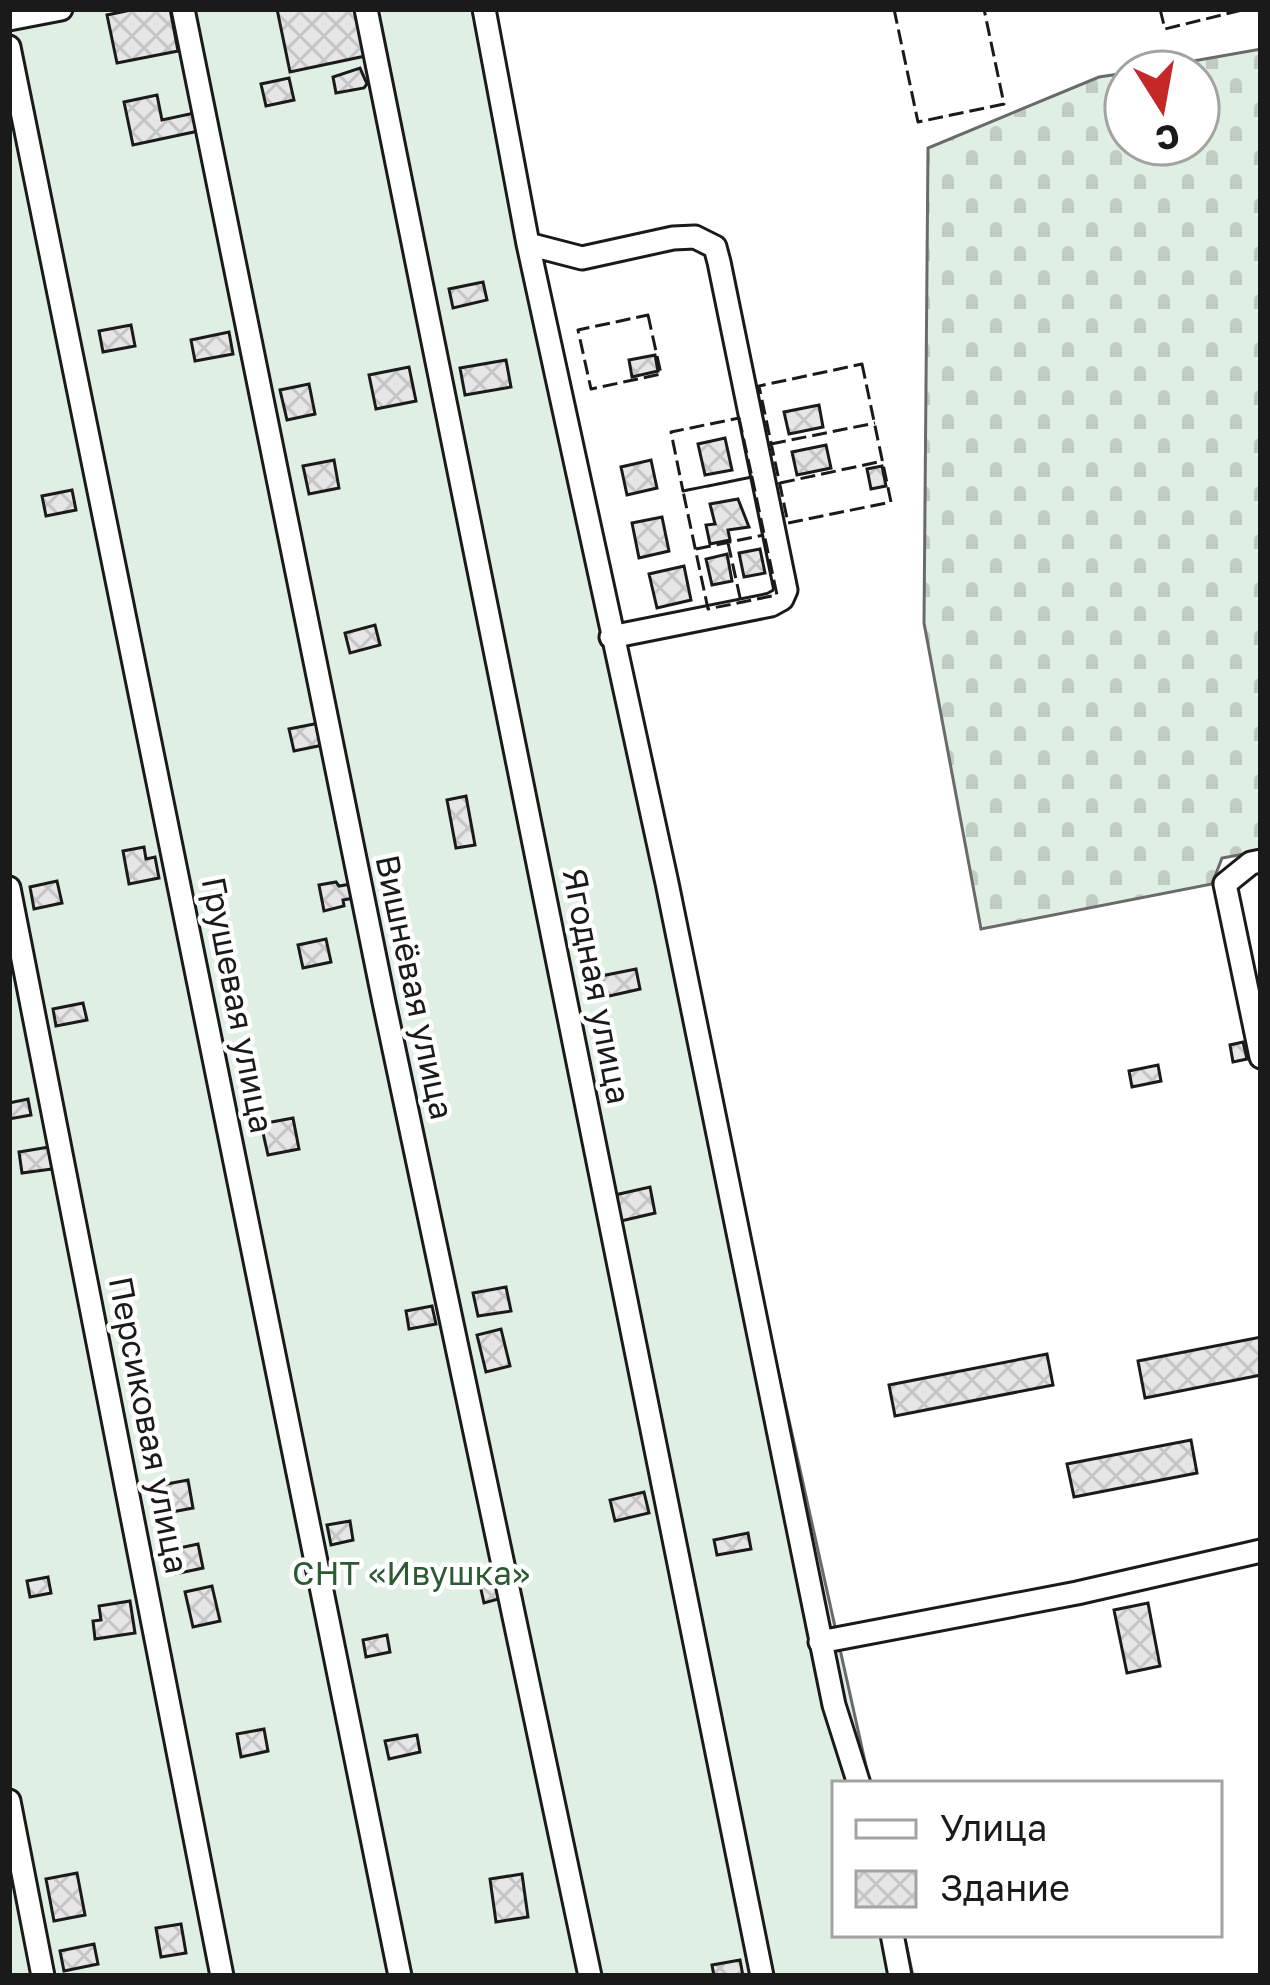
<svg xmlns="http://www.w3.org/2000/svg" width="1270" height="1985" font-family="'Golos Text',sans-serif">
<style>
.cemetery{fill:url(#cemetery-stones);stroke:#6a6a6a;stroke-width:3}
.garden{fill:#e0efe3;stroke:#6a6a6a;stroke-width:3}
.building{fill:url(#building-cross-hatch);stroke:#1a1a1a;stroke-width:3}
.lines{fill:none;stroke-linecap:round;stroke-linejoin:round}
.minor-casing{stroke:#1a1a1a;stroke-width:27}
.minor{stroke:#fff;stroke-width:21}
.fence{stroke:#1a1a1a;stroke-width:3;stroke-dasharray:15 6;stroke-linecap:butt}
.labels{text-anchor:middle;stroke-width:9;stroke-linejoin:round;paint-order:stroke}
.street-label{font-size:33px;fill:#1a1a1a;stroke:#fff}
.park-label{font-size:33px;fill:#2b5a34;stroke:#fff}
</style>
<defs>
<pattern id="cemetery-stones" width="16" height="16" patternUnits="userSpaceOnUse" patternTransform="scale(3)"><rect width="16" height="16" fill="#e0efe3"/><path d="M2 7V4a2 2 0 0 1 4 0v3zM10 15v-3a2 2 0 0 1 4 0v3z" fill="#c0ccc2"/></pattern>
<pattern id="building-cross-hatch" width="8" height="8" patternUnits="userSpaceOnUse" patternTransform="scale(3)"><rect width="8" height="8" fill="#e6e6e6"/><path d="M0 0l8 8M0 8l8-8" fill="none" stroke="#c5c5c5"/></pattern>
</defs>
<rect width="100%" height="100%" fill="#fff"/>
<path class="cemetery" d="M1261 49V851L1222 858 1212 884 981 929 924 623 928 148 1099 77 1126 73V144H1198V72H1131Z"/>
<path class="garden" d="M9 9H475L870 1784H835V1934H904L913 1976H9Z"/>
<path class="building" d="M136 9H170L178 51 117 63 107 15Z
M277 9H361L370 55 290 72Z
M360 68 367 84 364 88 336 93 333 77Z
M289 78 294 100 266 106 261 84Z
M157 95 162 120 199 112 203 130 133 145 124 102Z
M483 282 487 300 453 308 449 289Z
M131 325 135 346 103 352 99 331Z
M229 332 233 354 195 361 191 340Z
M655 355 658 371 632 377 629 360Z
M506 360 511 387 465 395 460 368Z
M409 367 416 401 376 409 369 375Z
M309 384 315 414 287 420 280 390Z
M819 405 823 427 789 434 784 412Z
M725 438 732 470 705 475 698 444Z
M826 445 831 468 797 475 792 452Z
M334 460 339 488 309 494 303 466Z
M651 460 657 488 627 495 621 467Z
M882 466 886 486 871 489 867 469Z
M72 490 76 510 46 516 42 496Z
M738 499 749 527 728 530 730 540 710 544 706 525 715 524 710 504Z
M662 517 669 551 639 558 632 523Z
M760 549 765 573 744 577 739 553Z
M727 554 732 581 712 585 706 559Z
M684 566 691 600 657 608 649 574Z
M375 625 380 645 350 653 345 633Z
M319 723 323 745 294 751 289 729Z
M466 796 475 845 456 848 447 800Z
M144 847 146 859 155 857 159 878 129 884 123 851Z
M57 881 62 903 34 909 30 887Z
M336 882 339 886 351 884 354 898 343 900 344 906 324 911 319 885Z
M326 939 331 962 303 968 298 945Z
M636 969 640 989 605 997 601 976Z
M83 1003 87 1020 56 1026 53 1009Z
M1243 1042 1247 1059 1233 1062 1230 1045Z
M1158 1065 1161 1081 1132 1087 1129 1071Z
M28 1099 31 1115 9 1119V1103Z
M293 1118 299 1149 268 1155 261 1124Z
M49 1147 52 1169 22 1173 19 1152Z
M650 1187 655 1213 621 1221 615 1195Z
M506 1287 511 1311 478 1316 473 1293Z
M432 1306 436 1324 409 1329 406 1311Z
M501 1329 510 1366 486 1372 477 1335Z
M1261 1337V1375L1145 1398 1138 1361Z
M1047 1354 1053 1385 895 1416 889 1385Z
M1191 1440 1197 1473 1074 1497 1067 1464Z
M188 1480 193 1508 156 1515 151 1487Z
M644 1492 649 1513 615 1521 610 1500Z
M350 1521 353 1540 331 1545 327 1525Z
M748 1533 751 1549 717 1555 714 1540Z
M198 1544 203 1568 175 1574 170 1550Z
M48 1577 51 1593 30 1597 27 1581Z
M498 1581 502 1598 484 1603 480 1585Z
M212 1586 220 1621 193 1627 185 1592Z
M130 1601 135 1633 95 1639 93 1621 101 1620 99 1606Z
M1148 1603 1160 1666 1127 1673 1114 1610Z
M387 1635 390 1652 366 1657 363 1640Z
M264 1729 268 1751 241 1757 237 1734Z
M417 1735 420 1752 389 1759 385 1741Z
M77 1873 85 1915 54 1921 46 1879Z
M522 1874 528 1917 496 1922 490 1879Z
M181 1924 186 1953 161 1957 156 1928Z
M94 1944 98 1964 64 1971 60 1951Z
M740 1960 743 1976H714L712 1965Z"/>
<g class="lines">
<g class="minor-casing">
<path id="minor" d="M183 9 384 1002 590 1976
M366 9 762 1976
M484 9 528 244 667 883 834 1705 859 1784
M9 19 61 9
M9 47 400 1976
M528 244 582 258 673 238 695 237 715 247 719 262 786 590 782 599 771 605 611 637
M1261 861 1251 863 1225 884 1261 1057
M9 888 222 1976
M820 1642 1077 1593 1261 1551
M9 1801 43 1976
M892 1934 900 1976"/>
</g>
<use href="#minor" class="minor"/>
<path class="fence" d="M894 9 918 122 1004 104 984 9
M1160 9 1165 29 1246 9
M648 315 661 374 591 389 578 330Z
M862 364 891 502 788 523 759 386Z
M739 418 752 477 683 491 671 432Z
M771 444 875 423
M752 477 777 595 708 609 683 491Z
M780 483 883 461
M728 543 741 602
M696 549 764 535"/>
</g>
<g class="labels">
<g class="street-label">
<text transform="translate(597 986) rotate(79)" y="12">Ягодная улица</text>
<text transform="translate(415 987) rotate(78)" y="12">Вишнёвая улица</text>
<text transform="translate(238 1005) rotate(79)" y="12">Грушевая улица</text>
<text transform="translate(149 1425) rotate(79)" y="12">Персиковая улица</text>
</g>
<g class="park-label">
<text x="411" y="1585">СНТ «Ивушка»</text>
</g>
</g>
<rect width="1270" height="1985" fill="none" stroke="#1a1a1a" stroke-width="24"/>
<rect x="832" y="1781" width="390" height="156" fill="#ffffff" stroke="#a3a3a3" stroke-width="3"/>
<rect x="856" y="1820" width="60" height="18" fill="#ffffff" stroke="#a3a3a3" stroke-width="3"/>
<text x="940" y="1841" font-size="36" fill="#1a1a1a">Улица</text>
<rect x="856" y="1871" width="60" height="36" fill="url(#building-cross-hatch)" stroke="#a3a3a3" stroke-width="3"/>
<text x="940" y="1901" font-size="36" fill="#1a1a1a">Здание</text>
<g transform="translate(1162 108) rotate(169)"><circle r="57" fill="#ffffff" stroke="#a3a3a3" stroke-width="3"/>
<path d="M0-9L21 45L0 30L-21 45Z" fill="#c62828"/>
<text y="-18" font-size="33" font-weight="bold" text-anchor="middle" fill="#1a1a1a">С</text>
</g>
</svg>
